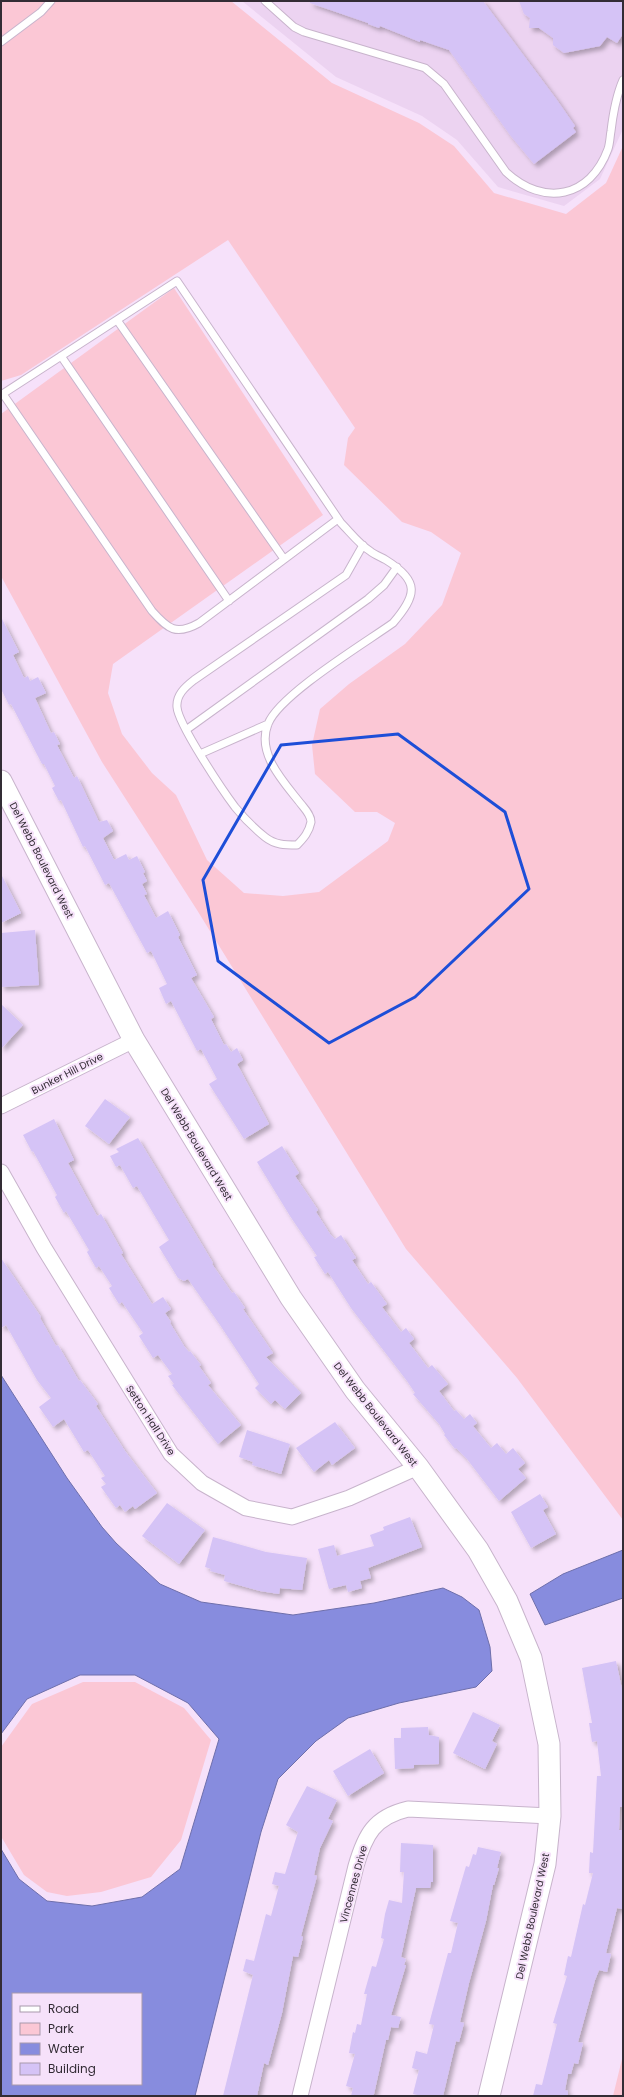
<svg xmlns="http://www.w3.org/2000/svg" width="624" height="2097" font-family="Poppins,sans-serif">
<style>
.built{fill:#ecd3f1}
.green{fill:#fbc7d5}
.water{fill:#878cde;stroke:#6e6fab;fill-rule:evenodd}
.building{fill:#d5c3f6;filter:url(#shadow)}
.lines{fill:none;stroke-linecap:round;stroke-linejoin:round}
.lane-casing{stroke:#c8b4cc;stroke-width:9}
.street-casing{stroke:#c8b4cc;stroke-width:17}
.secondary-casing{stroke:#c8b4cc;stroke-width:23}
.lane{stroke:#fff;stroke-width:7}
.street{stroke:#fff;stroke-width:15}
.secondary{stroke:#fff;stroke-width:21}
.marked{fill:none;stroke:#1d4ed8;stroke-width:3;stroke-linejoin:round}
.labels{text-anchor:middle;stroke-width:4;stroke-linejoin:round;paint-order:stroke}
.street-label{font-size:10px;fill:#332c35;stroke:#f6e1fa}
</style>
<defs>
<filter id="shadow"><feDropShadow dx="3.5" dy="3.5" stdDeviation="2" flood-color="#0004"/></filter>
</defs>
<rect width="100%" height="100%" fill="#f6e1fa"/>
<path class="built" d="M242 1H623V129L600 179 564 206 498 187 457 140 422 116 336 77Z"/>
<path class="green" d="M1 1H231L332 83 419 123 454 146 494 193 566 214 606 183 623 146V1520L517 1378 406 1249 197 910 102 762 1 576V414L174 288 323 515 113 664 108 693 122 734 152 773 176 795 207 860 244 893 283 896 319 892 388 841 395 823 377 812H355L315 774 312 745 320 709 349 684 405 644 442 605 461 553 431 532 402 522 344 465 348 438 355 428 228 240 21 375 1 381Z
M83 1682H135L184 1708 211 1740 181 1840 151 1877 101 1892 67 1896 47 1892 24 1875 2 1838 1 1747 32 1704Z
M623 2055V2096H613Z"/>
<path class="water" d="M1 1375 67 1478 102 1527 116 1543 160 1584 201 1602 293 1615 374 1603 443 1588 462 1597 479 1610 490 1647 492 1671 476 1687 399 1703 348 1718 316 1741 278 1779 261 1832 195 2096H1V1849L19 1879 47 1901 92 1906 142 1897 180 1869 219 1739 188 1703 135 1675H80L27 1699 1 1734ZM13 1994H141V2084H13Z
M623 1550V1598L545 1625 530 1594 563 1574Z"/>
<path class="building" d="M310 1H483L557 100 575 126 573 128 576 132 534 164 510 135 449 50 420 40V42L380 26 379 28 368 24V23L310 3Z
M519 1H623V34L617 43 607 37 600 46 564 53 553 45V38L539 28H529L530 18 524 14Z
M1 617 19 652 13 655 24 678 28 676 30 681 38 677 46 693 35 698 51 733 54 732 60 744 57 745 74 778 77 776 99 822 107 820 113 831 103 838 114 860 126 854 129 860 137 856 145 872 143 873 147 881 142 884 147 894 144 895 156 918 168 911 180 935 178 937 197 975 191 978 214 1017 211 1019 224 1045 226 1044 231 1052 237 1048 243 1060 237 1064 269 1124 244 1139 209 1084 217 1079 201 1049 197 1051 171 1001 166 1004 159 988 167 984 151 951 147 953 109 883 105 885 85 846 83 847 61 800 59 801 52 788 55 786 44 764H42L11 704 9 705 1 689Z
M1 874 21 913 1 923Z
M35 930 39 985 1 987V933Z
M1 1004 23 1025 1 1049Z
M105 1099 130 1117 109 1144 85 1126Z
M54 1119 74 1160 68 1163 97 1216 101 1214 109 1228 123 1253 121 1254 152 1304 163 1297 171 1309 165 1313 171 1322 170 1323 184 1346 189 1352 190 1351 201 1365 199 1366 211 1383 208 1385 241 1425 218 1444 172 1385 174 1384 168 1376 172 1374 158 1355 153 1358 139 1336 143 1333 122 1302 119 1304 109 1288 112 1286 99 1266 96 1268 87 1252 89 1250 66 1211 64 1213 55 1197 57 1195 33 1151 32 1152 23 1135Z
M138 1138 213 1263 212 1264 232 1293 234 1292 245 1308 243 1309 273 1353 266 1357 301 1393 285 1409 275 1400 271 1404 255 1388 259 1384 220 1325 188 1279 184 1281 178 1278 159 1247 169 1240 137 1186 133 1188 120 1165 116 1167 110 1156 119 1152 116 1149Z
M282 1146 299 1173 295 1176 318 1210 316 1212 330 1234 335 1239 341 1235 356 1258 352 1260 368 1284 371 1282 387 1304 382 1307 401 1332 406 1328 414 1339 409 1343 428 1368 432 1365 448 1384 439 1391 454 1411 456 1410 464 1419 470 1414 477 1423 473 1426 491 1448 497 1443 506 1454 513 1448 525 1463 518 1469 526 1478 499 1501 467 1459 456 1448 455 1449 444 1435 445 1434 439 1424 413 1394 415 1393 407 1381 351 1308 328 1272 325 1274 314 1257 317 1256 290 1216 257 1162Z
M1 1258 41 1317 40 1318 56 1346 58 1345 79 1381 80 1380 98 1404 96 1406 125 1451 157 1493 135 1509 133 1506 125 1512 120 1505 116 1508 101 1487 106 1484 101 1478 105 1476 88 1450 84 1452 64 1419 53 1427 39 1407 51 1398 37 1380 6 1325 1 1328Z
M335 1422 355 1448 332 1465 329 1460 314 1472 296 1448Z
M247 1430 290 1444 281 1474 252 1465 253 1462 239 1457Z
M540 1494 548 1507 543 1510 556 1534 531 1548 511 1512Z
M167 1503 205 1530 179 1564 142 1536Z
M410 1517 422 1547 368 1568 371 1578 360 1581 362 1588 348 1592 346 1585 329 1589 318 1549 334 1545 337 1556 374 1546 370 1535 384 1530 383 1527Z
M213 1537 266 1552 307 1558 302 1590 280 1588 279 1594 260 1591 224 1581 225 1575 210 1571 211 1569 205 1567Z
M616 1661 623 1694V1807H620L619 1830H623V1909L617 1908 606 1953 611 1954 607 1972 599 1970 595 1980 578 2042 583 2043 578 2064 574 2063 571 2074H568L565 2090 568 2091V2096H533L536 2084 542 2085 557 2024 553 2023 567 1976 564 1975 568 1956 571 1957 583 1904 585 1905 593 1873H589L590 1852 593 1853 597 1776H601L597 1741 592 1742 589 1723H592L582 1668Z
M473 1712 500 1725 492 1741 497 1744 485 1769 453 1753Z
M428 1727 429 1735 439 1737V1764L414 1765V1768L395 1769 394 1738H401V1728Z
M370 1749 384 1773 348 1796 333 1771Z
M307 1786 337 1800 328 1819 333 1821 320 1848 314 1875 317 1876 301 1936 303 1937 298 1957 293 1956 282 2013 268 2065 264 2063 257 2096H223L253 1975 243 1971 246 1959 254 1961 266 1914 271 1916 279 1886 272 1884 275 1872 285 1874 298 1832 286 1825Z
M401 1843 433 1845V1882H431L430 1888H416L401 1957 406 1959 404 1965H406L391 2015 401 2017 398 2028 391 2027 388 2040H386L374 2094 372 2096H351L353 2088 346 2086 355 2054 349 2053 353 2032 355 2033 357 2024 361 2025 367 1994H364L372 1966 376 1967 384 1939 381 1938 385 1914 389 1900 402 1903 404 1872H400Z
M478 1847 501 1852 497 1868H499L494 1885H493L486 1921 469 1983 460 2022 464 2023 459 2042 456 2041 443 2096H422L413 2094 419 2070 412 2068 416 2051 427 2054 434 2025 429 2024 448 1953H451L458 1923 450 1921 466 1866 469 1867 473 1854 476 1855Z"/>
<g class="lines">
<g class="lane-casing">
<path id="lane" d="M265 1 294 27 304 32 425 68 444 84 506 172C544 207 590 198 608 149 610 143 610 136 611 131 613 114 616 96 623 80
M1 42 41 12 51 1
M117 320 284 559
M61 356 229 601
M3 394 152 611C168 629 176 636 199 623L338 519
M1 395 177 281 341 523C350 532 359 544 370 551 375 555 381 557 386 560 420 581 417 595 393 623 365 643 279 695 268 724 256 754 284 782 301 804 305 809 311 815 311 822 309 832 304 838 297 845 285 845 275 845 265 837 255 829 243 817 235 807 223 791 178 724 177 707 176 695 185 687 194 680L346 575 363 545
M186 730 368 599 384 585 397 567
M200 754 268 724"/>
</g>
<g class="street-casing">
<path id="street" d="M1 1106 134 1040
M1 1172 44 1248 171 1454 202 1483 246 1508 292 1517 349 1498 418 1467
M300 2096 356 1866C365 1835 374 1817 408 1809L550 1816"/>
</g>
<g class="secondary-casing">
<path id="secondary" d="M1 781 134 1040 291 1298 355 1390 418 1467 478 1550 507 1601 531 1658 549 1744 550 1816 545 1864 489 2096"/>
</g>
<use href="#lane" class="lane"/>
<use href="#street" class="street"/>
<use href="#secondary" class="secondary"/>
</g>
<path class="marked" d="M398 734 505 812 529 889 415 997 329 1043 218 961 203 880 281 745Z"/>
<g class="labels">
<g class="street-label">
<text transform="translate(42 860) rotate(63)" y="4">Del Webb Boulevard West</text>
<text transform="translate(67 1073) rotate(-27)" y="4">Bunker Hill Drive</text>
<text transform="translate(197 1144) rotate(59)" y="4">Del Webb Boulevard West</text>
<text transform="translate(376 1414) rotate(52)" y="4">Del Webb Boulevard West</text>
<text transform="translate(151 1420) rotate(57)" y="4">Setton Hall Drive</text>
<text transform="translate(353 1884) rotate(-75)" y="4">Vincennes Drive</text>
<text transform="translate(532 1916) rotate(-78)" y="4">Del Webb Boulevard West</text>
</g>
</g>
<rect width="624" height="2097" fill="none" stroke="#332c35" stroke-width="4"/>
<rect x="12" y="1993" width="130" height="92" fill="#f6e1fa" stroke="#a899ab"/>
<rect x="20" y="2006" width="20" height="6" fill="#ffffff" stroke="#a899ab"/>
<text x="48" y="2013" font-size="12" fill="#332c35">Road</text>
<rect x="20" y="2023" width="20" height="12" fill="#fbc7d5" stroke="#a899ab"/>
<text x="48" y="2033" font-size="12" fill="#332c35">Park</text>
<rect x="20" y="2043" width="20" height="12" fill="#878cde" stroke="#a899ab"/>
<text x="48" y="2053" font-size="12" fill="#332c35">Water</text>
<rect x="20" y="2063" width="20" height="12" fill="#d5c3f6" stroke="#a899ab"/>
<text x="48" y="2073" font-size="12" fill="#332c35">Building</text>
</svg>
